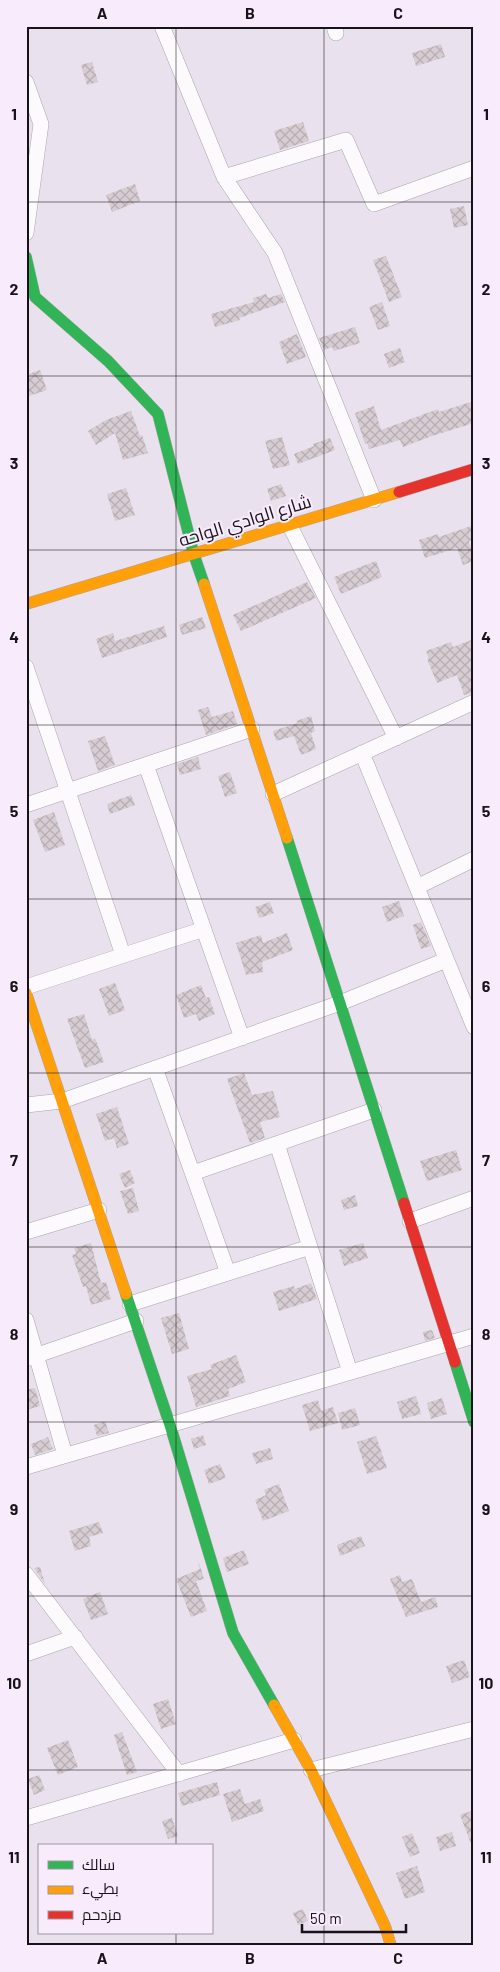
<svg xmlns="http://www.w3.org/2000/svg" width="500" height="1972" font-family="Barlow,Cairo,sans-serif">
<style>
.building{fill:url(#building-cross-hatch)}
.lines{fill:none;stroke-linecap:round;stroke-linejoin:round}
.street-casing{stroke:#aaa4ad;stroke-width:16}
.fast-casing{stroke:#aaa4ad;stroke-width:12}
.slow-casing{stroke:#aaa4ad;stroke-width:12}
.jam-casing{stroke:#aaa4ad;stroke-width:12}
.street{stroke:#fcfafc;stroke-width:15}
.fast{stroke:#30b455;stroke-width:11}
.slow{stroke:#ff9f0a;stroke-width:11}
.jam{stroke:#e5322d;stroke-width:11}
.grid{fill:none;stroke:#18131a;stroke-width:1;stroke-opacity:0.55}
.labels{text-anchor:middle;stroke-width:4;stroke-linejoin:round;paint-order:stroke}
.street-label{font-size:18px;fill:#18131a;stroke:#f7ebfc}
.neatline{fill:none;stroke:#18131a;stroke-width:2}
.grid-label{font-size:16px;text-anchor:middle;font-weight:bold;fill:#18131a}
</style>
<defs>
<pattern id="building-cross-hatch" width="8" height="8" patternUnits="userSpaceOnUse" patternTransform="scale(1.25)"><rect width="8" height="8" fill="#d6ccd1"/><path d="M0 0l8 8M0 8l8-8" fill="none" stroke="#b7aeb3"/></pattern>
</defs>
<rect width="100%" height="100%" fill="#e9e1ed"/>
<path class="building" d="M441 44 445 57 416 66 412 53Z
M92 62 98 82 87 85 81 65Z
M303 122 309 141 280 150 274 131Z
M135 184 140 201 112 212 106 195Z
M464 206 468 225 454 228 450 209Z
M386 256 402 297 389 302 373 260Z
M266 294 268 298 281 294 285 302 239 318 240 320 215 327 211 314 254 302 253 298Z
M382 302 390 326 378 330 369 307Z
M355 327 360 343 334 351 332 347 324 350 319 338Z
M297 334 306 357 287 364 279 342Z
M400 348 405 362 389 368 384 354Z
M40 370 47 390 26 397V375Z
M474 401V423L432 436 403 447 400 440 369 449 367 443 365 444 355 413 374 406 381 430 438 409 439 412Z
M131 411 140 436 142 435 148 453 123 460 115 433 96 445 88 431 106 420Z
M282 437 290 465 273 469 265 441Z
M330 438 335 450 298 464 294 454 314 446 313 444Z
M281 484 286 496 271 501 267 489Z
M126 488 135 515 115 521 107 494Z
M474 525V539L469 541 474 561 463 565 457 548 425 558 419 540 438 534 439 537Z
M376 561 382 577 341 594 334 577Z
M307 582 316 598 241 631 233 615Z
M202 617 206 628 182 635 179 625Z
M164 626 167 637 102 658 96 639 113 633 115 641Z
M474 639V692L464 695 457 675 437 683 427 659H429L426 651 451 642 453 647Z
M208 707 212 717 233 711 237 724 206 735 198 710Z
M311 716 315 731 311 733 316 749 301 755 294 736 276 741 273 731 298 723 296 721Z
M105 736 115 765 98 771 88 741Z
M198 757 201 769 180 775 177 764Z
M230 772 237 793 225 797 218 776Z
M131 795 135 805 110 814 107 804Z
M54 812 65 845 45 852 33 820Z
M399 901 404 916 387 922 382 907Z
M270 902 274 913 259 918 255 907Z
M421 922 431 946 421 949 413 925Z
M287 933 293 950 262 962 263 972 246 975 236 943 261 935 263 943Z
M115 983 125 1010 109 1016 99 989Z
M201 985 206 998 209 997 215 1014 199 1021 196 1014 184 1018 176 995Z
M84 1014 92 1040 95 1038 104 1062 85 1068 67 1019Z
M244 1073 252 1095 273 1091 280 1117 260 1122 265 1138 250 1143 227 1079Z
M117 1107 129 1144 117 1148 114 1138 105 1141 96 1114Z
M456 1150 462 1170 427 1181 420 1161Z
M130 1170 135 1183 125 1188 119 1174Z
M133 1188 139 1211 128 1214 120 1191Z
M355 1195 358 1206 344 1210 341 1200Z
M91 1243 101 1283 106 1282 111 1299 91 1305 86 1286 83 1287 72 1255 76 1254 74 1248Z
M363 1243 368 1258 344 1266 339 1250Z
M311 1283 317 1299 279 1311 273 1292 294 1286 295 1289Z
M179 1313 189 1349 172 1354 161 1318Z
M432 1330 435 1338 425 1341 423 1332Z
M236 1355 246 1382 228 1389 230 1396 196 1407 187 1376 212 1369 210 1365Z
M35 1388 40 1406 26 1410V1390Z
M416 1396 421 1414 402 1419 397 1402Z
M442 1398 447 1414 431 1419 427 1403Z
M318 1400 321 1411 333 1407 338 1423 310 1431 302 1405Z
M355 1408 360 1425 342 1430 338 1413Z
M105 1421 109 1433 97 1436 94 1425Z
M203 1435 206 1445 194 1449 191 1439Z
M376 1436 387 1468 367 1474 357 1442Z
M48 1437 53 1449 35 1455 31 1444Z
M270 1448 273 1459 256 1464 252 1453Z
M220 1464 226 1478 209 1484 204 1470Z
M279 1484 289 1511 263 1521 255 1500 266 1495 264 1490Z
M99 1522 103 1533 89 1537 91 1546 75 1551 69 1531Z
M361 1536 365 1546 340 1556 337 1545Z
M244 1550 249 1564 227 1572 223 1558Z
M198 1563H199L204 1579 196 1581 207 1611 191 1617 176 1579 200 1569Z
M40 1567 45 1584 34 1568Z
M400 1575 402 1582 412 1579 421 1602 435 1597 438 1607 406 1617 390 1579Z
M100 1592 108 1614 91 1620 83 1599Z
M464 1660 470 1677 452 1683 446 1666Z
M168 1699 176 1724 161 1729 153 1704Z
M122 1732 137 1772 127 1775 114 1735Z
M68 1740 78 1767 58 1775 47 1748Z
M39 1775 45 1790 34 1795 28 1779Z
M217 1782 220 1795 182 1806 178 1793Z
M240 1789 245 1804 260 1799 264 1811 232 1822 223 1794Z
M474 1810V1849H473L460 1815Z
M172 1818 178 1836 168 1839 162 1821Z
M452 1832 456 1846 440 1851 436 1837Z
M412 1833 420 1853 410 1857 402 1837Z
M417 1866 425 1892 405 1899 396 1873Z
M303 1909 308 1921 298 1925 293 1913Z"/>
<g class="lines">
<g class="street-casing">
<path id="street" d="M162 26 224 177 275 253 374 500
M334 26 336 33
M26 82 41 124 26 233
M224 177 346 140 374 204 474 168
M290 526 396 738
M26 667 123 955
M362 753 474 1027
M146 765 242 1038
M273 794 474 702
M26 805 252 729
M417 887 474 859
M26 987 204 929
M155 1068 228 1273
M26 1105 62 1101 340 1003 446 960
M277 1144 350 1372
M193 1173 374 1110
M410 1221 474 1198
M26 1232 99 1210
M130 1304 310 1247
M26 1320 65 1455
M26 1359 136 1321
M26 1467 474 1336
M26 1574 179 1774
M26 1654 75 1637
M311 1770 474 1729
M26 1818 294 1740"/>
</g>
<g class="fast-casing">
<path id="fast" d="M26 257 35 297 108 361 158 414 194 555 204 584
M287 838 404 1203
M126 1294 170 1425 233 1633 274 1705
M455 1362 474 1422"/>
</g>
<g class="slow-casing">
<path id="slow" d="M204 584 287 838
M26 604 399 492
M26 993 126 1294
M274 1705 311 1770 385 1926 391 1946"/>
</g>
<g class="jam-casing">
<path id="jam" d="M399 492 474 469
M404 1203 455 1362"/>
</g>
<use href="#street" class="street"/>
<use href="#fast" class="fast"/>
<use href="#slow" class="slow"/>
<use href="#jam" class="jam"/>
</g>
<path class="grid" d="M176 26V1846M324 26V1946M26 202H474M26 376H474M26 550H474M26 725H474M26 899H474M26 1073H474M26 1247H474M26 1422H474M26 1596H474M26 1770H474M176 1933V1946"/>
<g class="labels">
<g class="street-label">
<text transform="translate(245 521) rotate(-17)" y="6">شارع الوادي الواحه</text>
</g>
</g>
<rect width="500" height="1972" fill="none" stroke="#f7ebfc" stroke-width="55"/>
<rect x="38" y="1844" width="175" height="90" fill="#f7ebfc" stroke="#9e95a2"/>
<rect x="48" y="1861" width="25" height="8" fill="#30b455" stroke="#9e95a2"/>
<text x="82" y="1870" font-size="15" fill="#18131a">سالك</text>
<rect x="48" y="1886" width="25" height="8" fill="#ff9f0a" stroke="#9e95a2"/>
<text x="82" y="1894" font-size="15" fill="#18131a">بطيء</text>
<rect x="48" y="1911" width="25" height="8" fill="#e5322d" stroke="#9e95a2"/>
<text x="82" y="1920" font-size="15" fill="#18131a">مزدحم</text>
<path d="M302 1924v8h104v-8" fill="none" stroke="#18131a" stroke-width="2.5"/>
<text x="310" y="1924" font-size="15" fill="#18131a" stroke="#f7ebfc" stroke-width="4" paint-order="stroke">50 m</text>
<rect x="28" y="28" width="444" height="1916" class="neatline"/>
<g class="grid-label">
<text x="102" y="19">A</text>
<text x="250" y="19">B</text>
<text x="398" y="19">C</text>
<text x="14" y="120">1</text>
<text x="486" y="120">1</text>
<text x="14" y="295">2</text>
<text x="486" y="295">2</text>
<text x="14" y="469">3</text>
<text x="486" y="469">3</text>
<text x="14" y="643">4</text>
<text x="486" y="643">4</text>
<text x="14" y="817">5</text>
<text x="486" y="817">5</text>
<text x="14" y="992">6</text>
<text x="486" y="992">6</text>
<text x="14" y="1166">7</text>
<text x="486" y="1166">7</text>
<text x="14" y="1340">8</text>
<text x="486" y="1340">8</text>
<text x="14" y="1515">9</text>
<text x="486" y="1515">9</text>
<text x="14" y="1689">10</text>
<text x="486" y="1689">10</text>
<text x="14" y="1863">11</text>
<text x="486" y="1863">11</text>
<text x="102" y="1964">A</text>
<text x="250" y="1964">B</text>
<text x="398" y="1964">C</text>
</g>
</svg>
